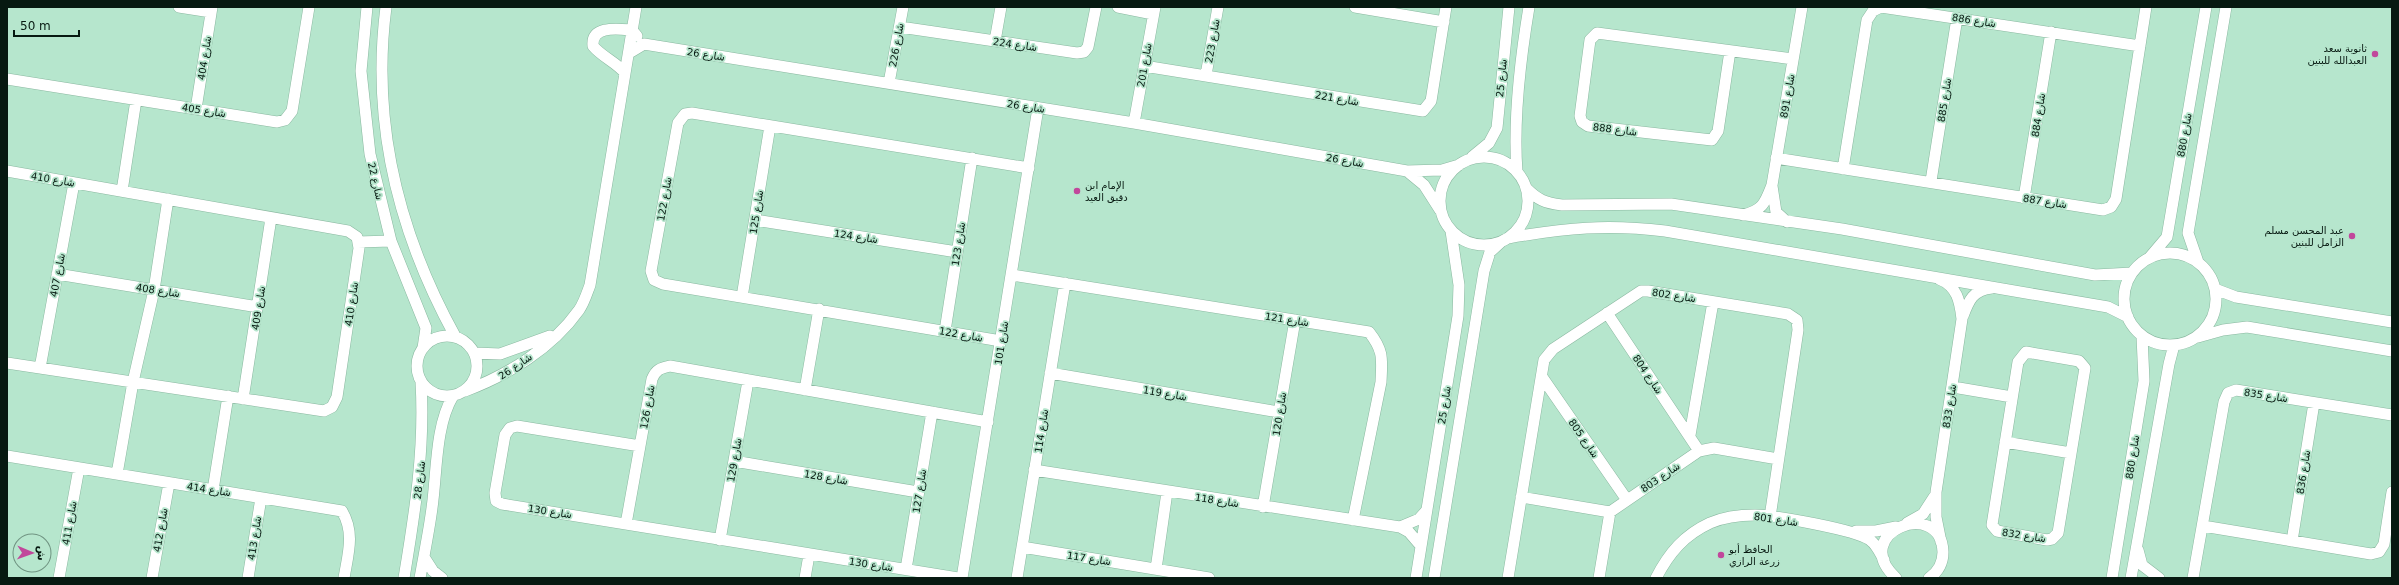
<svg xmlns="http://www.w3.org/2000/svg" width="2399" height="585" font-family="'DejaVu Sans',Vazirmatn,sans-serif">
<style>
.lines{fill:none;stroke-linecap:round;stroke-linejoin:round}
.minor-casing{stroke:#8ab8a0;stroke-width:12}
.minor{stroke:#fff;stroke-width:11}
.poi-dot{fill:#c1479b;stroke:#b6e6cd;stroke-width:1.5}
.labels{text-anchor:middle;stroke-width:3.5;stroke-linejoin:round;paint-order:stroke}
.street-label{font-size:10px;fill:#071911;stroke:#b6e6cd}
.poi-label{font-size:10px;fill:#071911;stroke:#b6e6cd;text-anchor:end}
</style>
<rect width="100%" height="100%" fill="#b6e6cd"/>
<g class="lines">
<g class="minor-casing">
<path id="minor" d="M179 7 211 12
M367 7 361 71 370 154 391 241 426 328 423 348
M386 7C371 123 399 234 455 336
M1118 7 1153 14
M1355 7 1444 22
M900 27 1077 53 1084 52 1088 47 1096 7
M995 41 1001 7
M1730 51 1718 131 1712 140 1588 126 1582 122 1580 116 1590 40 1597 33 1793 59
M629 53 644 44 1134 123 1407 171 1442 170 1459 165
M1144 66 1423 111 1431 101 1446 7
M625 73C616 62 602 57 593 46 591 25 618 29 632 30L637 36
M1206 75 1218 7
M7 79 277 122 285 120 292 111 309 7
M889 83 903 7
M196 109 212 7
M1134 123 1155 7
M1472 157 1489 143 1497 128 1509 7
M1440 201a44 44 0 1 1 88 0a44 44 0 1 1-88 0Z
M1776 158 2103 210 2111 207 2116 199 2146 7
M1843 169 1867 20 1873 11 1881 7 2140 46
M7 171 348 231 357 237 359 248 337 397 332 407 324 411 7 363
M1407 171 1424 185 1440 210
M1517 172C1513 118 1520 61 1529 7
M1931 181 1957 18
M1772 186 1776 212 1787 222
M1526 188C1538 200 1545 203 1562 205L1671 204 1842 229 2095 275 2132 273
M122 191 136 100
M2024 198 2051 32
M1743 215C1763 210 1765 203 1772 185L1802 7
M755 220 957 252
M1508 238C1566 228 1607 224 1665 231L2108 307 2128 317
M358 242 391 241
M2124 299a46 46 0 1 1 92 0a46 46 0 1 1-92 0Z
M2150 257 2167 237 2206 7
M2198 262 2188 233 2226 7
M57 274 258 307
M1012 275 1369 332C1384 351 1382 359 1381 382L1353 520
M1939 279C1957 286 1960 301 1962 319L1936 492V517L1941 542
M2215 289 2236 297 2392 322
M742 297 770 126
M1607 313 1699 451
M1963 316C1969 300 1973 290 1992 288
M945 331 972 158
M417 366a30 30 0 1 1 60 0a30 30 0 1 1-60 0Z
M2198 337 2223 330 2247 327 2392 351
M1001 341 663 284 654 280 651 271 678 123 685 114 692 113 1029 168
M2026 352 2079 361 2085 368 2058 533 2052 539 2047 540 1997 531 1992 525 2018 362Z
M475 353 500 354 550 336
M40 368 74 183
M1050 373 1279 412
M1542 377 1627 500
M1953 387 2012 397
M805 390 819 309
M465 391C508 375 552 348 579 310 584 303 587 293 590 285L636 7
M243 399 271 218
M1690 435 1713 302
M2005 442 2071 453
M640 446 517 426 510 428 505 435 495 493 496 501 502 504 958 578
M7 456 342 511C355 533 348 554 344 578
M734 461 918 492
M1034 470 1400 527 1409 532 1421 546
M117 474 133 382 154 290 168 199
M213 490 228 396
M1521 497 1610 512
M1263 507 1295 320
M1907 523 1923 514 1934 497
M626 524 652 379C656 369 661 368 670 366L988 422
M2203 526 2371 554 2379 552 2384 544 2392 492
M1400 527 1419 519 1427 510
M1856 531H1876L1896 527
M720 540 748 381
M2292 541 2314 403
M1022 547 1209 578
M2138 550 2142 565 2159 578
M424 557 433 571 442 578
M906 569 932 412
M1156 569 1167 492
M59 578 79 468
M152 578 169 483
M248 578 261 498
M404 578C415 512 425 448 421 382
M420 578C424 555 429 531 432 508 437 473 435 426 453 396
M805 578 809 555
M962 578 1038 108
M1017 578 1065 283
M1416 578 1458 316 1459 285 1451 231
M1434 578 1484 271 1490 252 1501 242
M1508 578 1544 360 1553 349 1641 291H1648L1788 314 1797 320 1798 330 1770 517
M1599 578 1610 512 1699 451 1714 448 1778 459
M1656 578C1669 553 1684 535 1710 523 1724 517 1740 515 1755 515 1773 515 1857 530 1870 540 1877 545 1880 553 1884 560
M1896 578C1847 533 1941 496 1943 552 1943 563 1938 572 1929 578
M2112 578 2144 381 2142 336
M2131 578 2169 364 2174 345
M2193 578 2224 402 2228 393 2236 390 2392 415"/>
</g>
<use href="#minor" class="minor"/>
</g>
<g class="poi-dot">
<circle cx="2375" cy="54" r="4"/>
<circle cx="1077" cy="191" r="4"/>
<circle cx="2352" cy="236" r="4"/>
<circle cx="1721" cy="555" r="4"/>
</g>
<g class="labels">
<g class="street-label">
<text transform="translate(1974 20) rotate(9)" y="4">شارع 886</text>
<text transform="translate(1212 41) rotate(-80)" y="4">شارع 223</text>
<text transform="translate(1015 44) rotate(8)" y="4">شارع 224</text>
<text transform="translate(896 45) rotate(-80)" y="4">شارع 226</text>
<text transform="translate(706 54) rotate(9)" y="4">شارع 26</text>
<text transform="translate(204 58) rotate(-81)" y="4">شارع 404</text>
<text transform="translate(1144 65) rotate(-80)" y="4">شارع 201</text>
<text transform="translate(1501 78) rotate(-84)" y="4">شارع 25</text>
<text transform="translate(1787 96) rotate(-80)" y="4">شارع 891</text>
<text transform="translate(1337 98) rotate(10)" y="4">شارع 221</text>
<text transform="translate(1944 100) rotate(-81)" y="4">شارع 885</text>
<text transform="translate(1026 106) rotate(9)" y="4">شارع 26</text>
<text transform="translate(204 110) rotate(9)" y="4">شارع 405</text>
<text transform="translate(2038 115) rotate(-81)" y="4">شارع 884</text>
<text transform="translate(1615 129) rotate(7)" y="4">شارع 888</text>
<text transform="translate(2184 135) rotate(-80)" y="4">شارع 880</text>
<text transform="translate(1345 160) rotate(10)" y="4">شارع 26</text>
<text transform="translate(53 179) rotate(10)" y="4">شارع 410</text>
<text transform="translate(376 181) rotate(77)" y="4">شارع 22</text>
<text transform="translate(664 199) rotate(-80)" y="4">شارع 122</text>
<text transform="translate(2045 201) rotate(9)" y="4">شارع 887</text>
<text transform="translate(756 212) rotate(-81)" y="4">شارع 125</text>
<text transform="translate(856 236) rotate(9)" y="4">شارع 124</text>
<text transform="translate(958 244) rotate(-81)" y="4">شارع 123</text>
<text transform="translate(57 275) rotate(-79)" y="4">شارع 407</text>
<text transform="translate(158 290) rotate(9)" y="4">شارع 408</text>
<text transform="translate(1674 295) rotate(9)" y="4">شارع 802</text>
<text transform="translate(351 304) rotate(-82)" y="4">شارع 410</text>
<text transform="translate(258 308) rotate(-81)" y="4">شارع 409</text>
<text transform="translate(1287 319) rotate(9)" y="4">شارع 121</text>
<text transform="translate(961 334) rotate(10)" y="4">شارع 122</text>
<text transform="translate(1001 343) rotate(-81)" y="4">شارع 101</text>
<text transform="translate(515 366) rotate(-34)" y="4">شارع 26</text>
<text transform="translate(1648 374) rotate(56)" y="4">شارع 804</text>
<text transform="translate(1165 393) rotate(10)" y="4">شارع 119</text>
<text transform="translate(2266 395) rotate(9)" y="4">شارع 835</text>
<text transform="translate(1444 405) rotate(-81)" y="4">شارع 25</text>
<text transform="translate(1949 406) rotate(-81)" y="4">شارع 833</text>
<text transform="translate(647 407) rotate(-80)" y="4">شارع 126</text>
<text transform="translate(1279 414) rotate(-81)" y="4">شارع 120</text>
<text transform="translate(1041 431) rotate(-81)" y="4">شارع 114</text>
<text transform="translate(1584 438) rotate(55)" y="4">شارع 805</text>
<text transform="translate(2132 457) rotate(-81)" y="4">شارع 880</text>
<text transform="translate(734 460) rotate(-80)" y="4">شارع 129</text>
<text transform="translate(2303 472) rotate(-81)" y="4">شارع 836</text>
<text transform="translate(826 477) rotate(10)" y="4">شارع 128</text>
<text transform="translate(1660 477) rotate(-34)" y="4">شارع 803</text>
<text transform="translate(419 480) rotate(-83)" y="4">شارع 28</text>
<text transform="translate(209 489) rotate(9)" y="4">شارع 414</text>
<text transform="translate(919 491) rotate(-81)" y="4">شارع 127</text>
<text transform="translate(1217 500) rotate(9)" y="4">شارع 118</text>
<text transform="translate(550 511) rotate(9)" y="4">شارع 130</text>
<text transform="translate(1776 519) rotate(8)" y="4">شارع 801</text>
<text transform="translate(69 523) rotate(-80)" y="4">شارع 411</text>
<text transform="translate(160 530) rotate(-80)" y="4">شارع 412</text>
<text transform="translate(2024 535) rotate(9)" y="4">شارع 832</text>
<text transform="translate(254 538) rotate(-81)" y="4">شارع 413</text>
<text transform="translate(1089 558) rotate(9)" y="4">شارع 117</text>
<text transform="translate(871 564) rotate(9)" y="4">شارع 130</text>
</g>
<g class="poi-label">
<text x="2367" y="52">ثانوية سعد<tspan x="2367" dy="12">العبدالله للبنين</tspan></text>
<text x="1085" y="189" text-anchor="start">الإمام ابن<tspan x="1085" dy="12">دقيق العيد</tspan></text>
<text x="2344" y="234">عبد المحسن مسلم<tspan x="2344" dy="12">الزامل للبنين</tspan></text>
<text x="1729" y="553" text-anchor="start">الحافظ أبو<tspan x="1729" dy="12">زرعة الرازي</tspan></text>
</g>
</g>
<rect width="2399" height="585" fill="none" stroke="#071911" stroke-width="16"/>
<g transform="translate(32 553) rotate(92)"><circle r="19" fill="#b6e6cd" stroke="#709482"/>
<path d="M0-3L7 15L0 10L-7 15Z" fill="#c1479b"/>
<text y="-6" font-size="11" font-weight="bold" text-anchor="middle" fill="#071911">ش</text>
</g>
<path d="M14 30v6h65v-6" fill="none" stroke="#071911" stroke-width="2"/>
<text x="20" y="30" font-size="12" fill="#071911" stroke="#b6e6cd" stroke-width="3" paint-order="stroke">50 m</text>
</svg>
